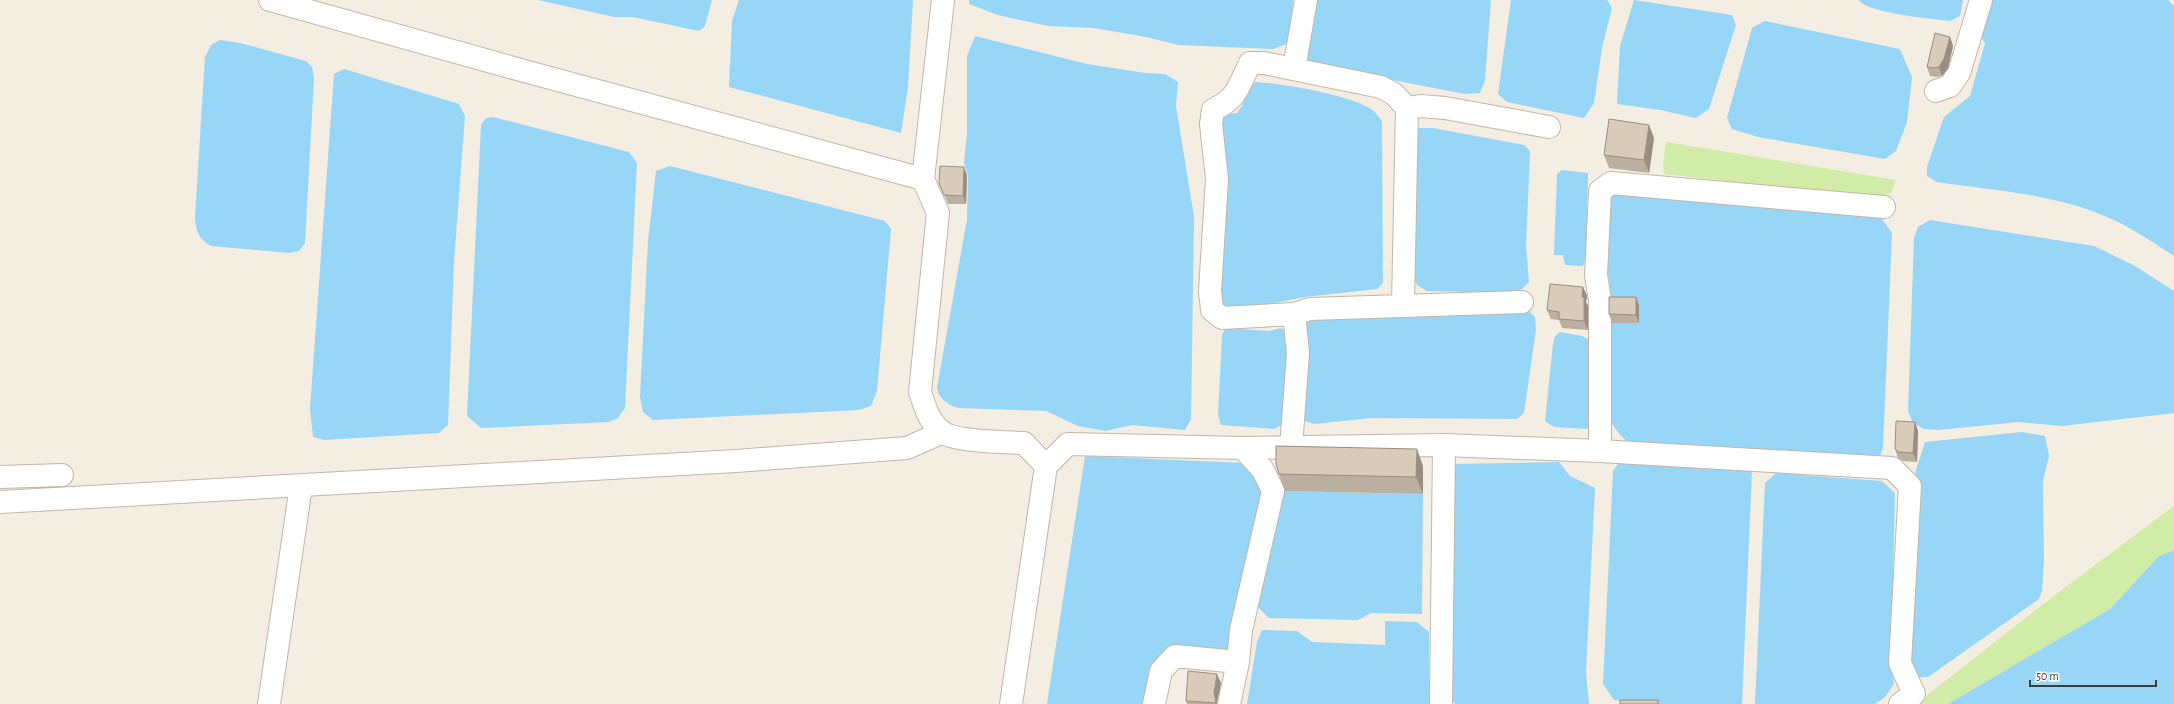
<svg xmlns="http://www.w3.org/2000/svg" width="2174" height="704" font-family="'Alegreya Sans',sans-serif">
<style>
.green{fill:#d1eca6}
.water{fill:#97d6f7}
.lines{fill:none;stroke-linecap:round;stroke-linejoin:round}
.minor-casing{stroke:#c2b7a7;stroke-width:24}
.minor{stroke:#fff;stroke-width:22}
.wall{fill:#bbafa0}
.shaded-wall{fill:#988e82}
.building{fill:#d9cbba;stroke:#988e82}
</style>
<rect width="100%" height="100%" fill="#f3ede2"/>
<path class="green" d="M1666 142 1896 180 1891 193 1879 197 1664 174 1663 166Z
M2174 506V550L2159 556 2110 609 1948 704H1916L2051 598Z"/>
<path class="water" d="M538 0H712L705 26 699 31 633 17H614Z
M739 0H913L908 87 901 133 729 87 732 21Z
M969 0H1293L1290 39 1284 45 1273 49 1179 45 1146 37 1094 28 1048 26 998 15 969 4Z
M1312 0H1491L1485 80 1480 93 1465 94 1321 66 1308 60 1303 49Z
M1511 0H1607L1612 8 1602 48 1594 103 1584 118 1507 102 1498 94Z
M1634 0 1732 15 1736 25 1709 109 1696 118 1660 110 1617 104 1620 46Z
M1859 0H1963L1960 16 1950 21C1933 19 1866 13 1859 0Z
M1991 0H2168L2174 6V256C2151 241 2128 225 2102 215 2053 194 1990 190 1937 182L1927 176V167L1944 117 1970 96 1985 43 1980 36Z
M1765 21 1900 49 1912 77 1907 122 1896 151 1885 159 1758 137 1732 129 1727 118 1752 28Z
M975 36 1087 64 1145 73 1165 74 1178 82 1176 106 1194 217 1191 419 1185 430 1132 425 1105 431 1078 426 1046 411 958 408C947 404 940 400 937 388L967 219 968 176 964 163 967 134V56Z
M220 40 240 43 306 61 312 67 314 78 305 243 299 251 289 253 211 246C198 238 196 231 195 217L205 57 211 45Z
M344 69 459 104 465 116 454 262 448 425 439 433 324 440 313 437 310 409 334 74Z
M1256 82C1284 84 1352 95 1374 111 1377 114 1379 118 1382 121L1383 283 1377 289 1305 297 1224 313 1219 299C1222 254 1226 210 1226 165 1226 149 1218 132 1223 117L1228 114 1237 113 1242 106 1249 85Z
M493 117 629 152 637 163 625 408 618 418 609 422 481 428 467 416 481 125 486 118Z
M1417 128H1433L1524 145 1530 151 1526 246 1529 282 1522 289 1513 293 1427 291 1417 285 1412 273Z
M670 166 885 221 891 229 877 391 871 406 859 410 653 420 643 412 640 397 648 241 656 171Z
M1562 170 1588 173 1586 258 1583 266 1565 265 1563 255H1554L1557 174Z
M1619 189 1873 213 1882 219 1892 233 1883 448 1880 456 1874 460 1630 444C1623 438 1616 431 1612 423 1605 409 1611 342 1611 323H1639L1611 306 1609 277 1602 266 1607 195Z
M1930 220 2094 246 2135 266 2174 291V413L2062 426 2019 422 1938 430 1924 429 1913 423 1908 411 1914 238 1918 227Z
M1457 310 1529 311 1535 317 1536 330 1524 413 1517 419 1371 418 1314 424 1305 421 1300 404 1306 318Z
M1225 328 1269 331 1281 328 1290 335 1285 423 1274 429 1221 425 1218 415 1222 336Z
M1560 332 1582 336 1590 340 1594 416 1587 429 1554 427 1545 421 1553 344 1555 336Z
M2022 432 2045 436 2049 456 2043 481 2044 561 2042 591 2039 599 1928 677H1919L1911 659 1918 547 1915 473 1925 442Z
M1085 456 1246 463 1265 486 1228 650H1174L1151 704H1047Z
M1621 460 1752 470 1742 704H1655L1614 700 1603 684 1613 471Z
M1559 462 1570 476 1595 488 1586 672 1589 704H1455L1447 695 1449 476 1455 464Z
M1776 473 1882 481 1895 493 1891 663 1894 684 1885 697 1875 704H1755L1765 483Z
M1282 491 1423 494 1422 614 1371 613 1358 620 1269 618 1255 604Z
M2174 550V704H1948L2110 609 2159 556Z
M1385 621 1417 622 1429 632V704H1247L1257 642 1262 630 1297 631 1312 642 1385 645Z"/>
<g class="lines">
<g class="minor-casing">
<path id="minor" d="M270 0 528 72 923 179
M943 0 923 179 938 213 920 392C925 407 929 422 942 432 955 442 1006 442 1024 443L1046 466 1011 704
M1294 69 1306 0
M1936 91 1950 86 1959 73 1981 0
M1522 302 1310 309 1294 314 1222 318 1212 310 1210 291 1217 179 1211 124 1213 110C1238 98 1238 87 1250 63H1264L1381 87 1394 94 1407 108 1420 106 1445 108 1549 127
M1403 305 1407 108
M1291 448 1298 353 1294 314
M1600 451V300L1596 275 1600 191 1611 183 1884 207
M1046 466 1068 444 1243 448 1444 445 1600 451 1892 468 1910 486 1900 663 1914 694 1900 704
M0 477 62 475
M0 502 736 461 907 448 943 432
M269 704 301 486
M1154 704 1161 671 1175 656 1238 662
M1229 704 1238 662 1241 630 1273 491 1263 470 1243 448
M1441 704 1444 445"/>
</g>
<use href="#minor" class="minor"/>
</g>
<path class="wall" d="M1950 37 1953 46 1948 68 1942 76 1937 77 1930 76 1927 67Z
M1654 138 1649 173 1609 168 1604 155Z
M967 175 966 204H948L939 183Z
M1583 287 1587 296 1586 302 1588 306V330L1562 328 1559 320 1551 319 1547 310Z
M1636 297 1639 306V323H1612L1609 314Z
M1915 422 1918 431 1917 462 1903 461 1898 458 1895 449Z
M1423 466V494L1285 491 1279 474Z
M1221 683 1217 702V704H1187L1186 701Z"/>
<path class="shaded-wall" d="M1950 37 1953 46 1948 68 1942 76 1939 67Z
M1649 125 1654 138 1649 173 1644 160Z
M964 167 967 175 966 204 963 196Z
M1583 287 1587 296 1586 302 1588 306V330L1584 321 1582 297Z
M1636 297 1639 306V323L1636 315Z
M1915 422 1918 431 1917 462 1913 453Z
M1417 449 1423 466V494L1416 477Z
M1217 674 1221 683 1217 702V704L1214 693Z"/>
<path class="building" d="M1935 33 1950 37 1944 59 1939 67 1934 68 1927 67Z
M1609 119 1649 125 1644 160 1604 155Z
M940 166 964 167 963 196 944 195 939 183Z
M1550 284 1583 287 1582 297H1584V321L1559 319V312L1547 310Z
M1609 297H1636V315L1609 314Z
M1896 421 1915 422 1913 453 1899 452 1895 449Z
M1276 446 1417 449 1416 477 1279 474 1276 464Z
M1188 671 1217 674 1214 693 1216 703 1186 701Z
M1620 700H1658V704H1620Z"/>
<path d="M2030 680v6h126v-6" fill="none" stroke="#453d32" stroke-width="2"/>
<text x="2036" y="680" font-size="12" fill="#453d32" stroke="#ffffff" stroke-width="3" paint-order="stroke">50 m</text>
</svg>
